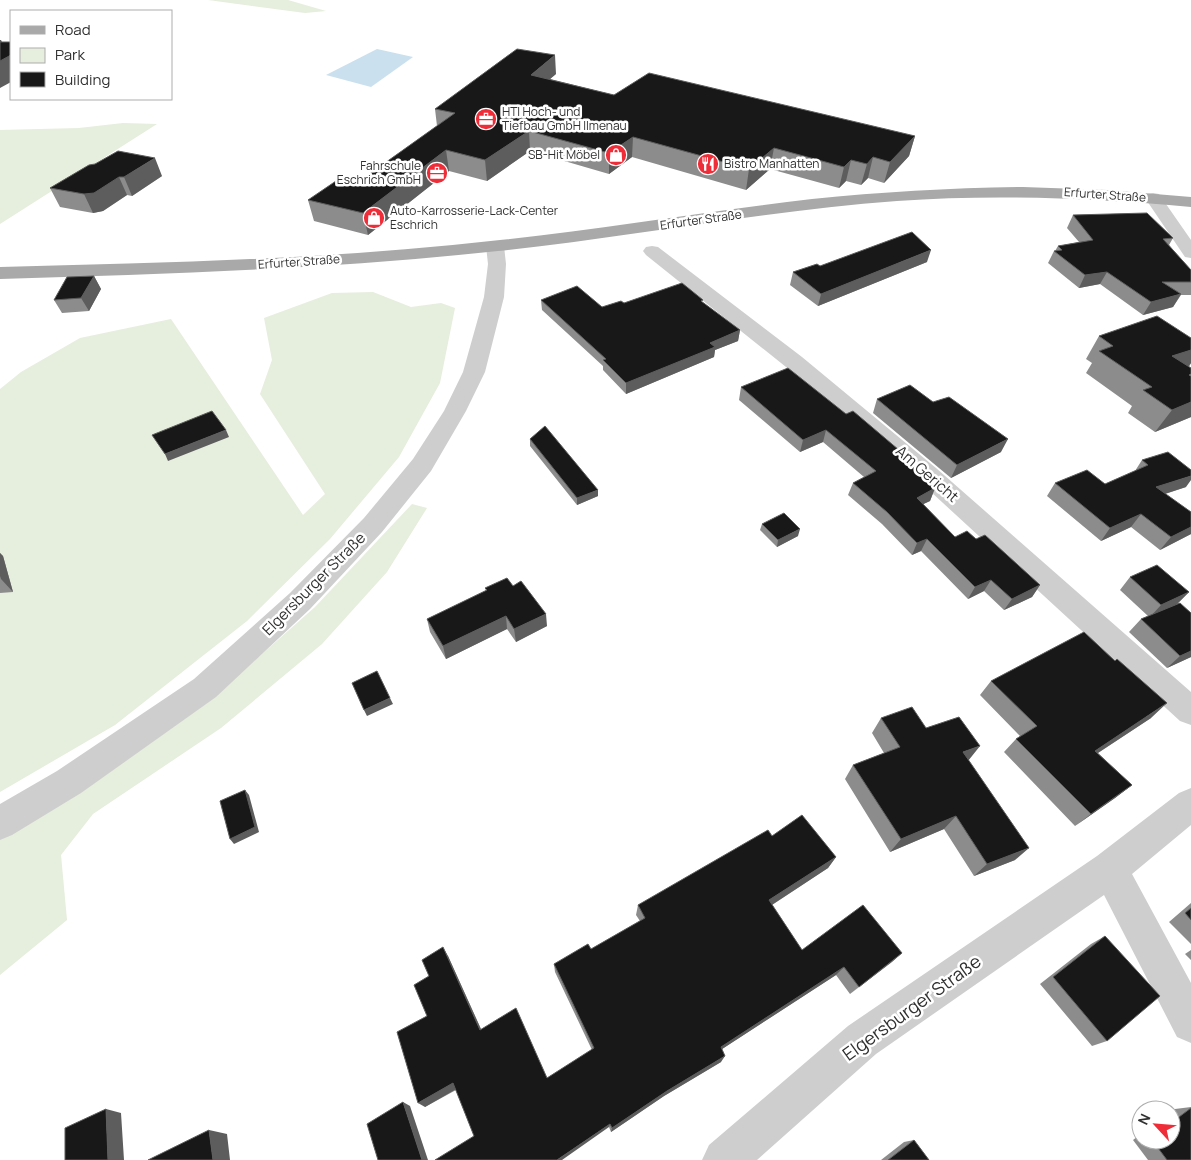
<svg xmlns="http://www.w3.org/2000/svg" width="1191" height="1160" font-family="Manrope,sans-serif">
<style>
.green{fill:#e6eede}
.water{fill:#cae0ee}
.lines{fill:none;stroke-linecap:round;stroke-linejoin:round}
.minor{fill:#cecece;fill-rule:evenodd}
.major{fill:#a9a9a9;fill-rule:evenodd}
.wall{fill:#8c8c8c}
.shaded-wall{fill:#5d5d5d}
.building{fill:#181818;stroke:#5d5d5d}
.labels{text-anchor:middle;stroke-width:5;stroke-linejoin:round;paint-order:stroke}
.far-poi-label{font-size:12px;fill:#313131;stroke:#fff;text-anchor:start}
.far-street-label{font-size:12px;fill:#313131;stroke:#fff}
.street-label{font-size:15px;fill:#313131;stroke:#fff}
.near-street-label{font-size:18px;fill:#313131;stroke:#fff}
</style>
<rect width="100%" height="100%" fill="#fff"/>
<path class="green" d="M208 0H288L326 11 305 13Z
M123 123 157 124 0 224V130L79 128Z
M373 292 411 307 441 303 455 308 440 383 399 457 330 539 247 621 115 725 0 792V389L21 372 80 338 171 319 303 515 325 494 260 394 272 360 264 318 332 293Z
M412 504 427 508 387 572 322 644 221 728 93 814 61 855 67 920 0 975V838L218 693 315 607Z"/>
<path class="water" d="M377 49 413 57 371 87 326 75Z"/>
<g class="lines">
<path class="minor" d="M1153 193 1159 194 1191 240V258L1185 257 1145 198 1147 194Z
M495 241 501 242 504 246 506 264 504 297 485 372 466 411 431 471 382 532 310 609 216 697 81 793 12 835 0 840V804L57 771 194 679 290 593 364 518 413 459 444 411 463 372 484 297 488 264 486 246 489 242Z
M652 246 658 247 802 357 936 468 1191 692V725L1180 721 918 480 786 367 646 255 643 251 646 247Z
M1191 788V825L1132 874 1191 983V1043L1177 1037 1104 895 876 1054 757 1160H702L709 1145 848 1026 1097 856 1179 793Z"/>
<path class="major" d="M1023 187 1107 190 1191 197V207C1093 198 995 194 897 201 763 211 631 237 498 251 332 269 166 274 0 279V267C167 263 334 259 500 240 604 229 708 211 812 199 882 192 952 188 1023 187Z"/>
</g>
<path class="wall" d="M556 74 550 79 614 95 915 136 909 156 884 183 868 178 861 185 846 181 839 188 770 169 746 190 632 157 609 174 530 151 487 181 449 171 368 235 314 221 308 200 354 185 437 126 435 109Z
M89 165 162 176 132 196 127 195 103 211 93 213 60 207 50 188Z
M1073 215 1173 238 1169 245 1191 270V295H1181L1173 307 1143 315 1100 284 1079 288 1048 263 1054 251H1055L1058 246 1079 242 1067 228Z
M927 262 818 306 790 285 793 272 820 266Z
M94 276 101 289 89 311 62 313 54 300Z
M541 300 602 307 624 303H703L740 330 738 341 715 350 714 357 626 394 603 370V366L542 310Z
M1099 336 1191 338V363L1189 367 1191 417 1155 432 1128 413 1132 406 1086 373 1092 363 1086 359Z
M741 387 846 414 932 478 930 484 935 488 930 501 923 504 955 537 976 539 1040 585 1032 597 1004 610 984 591 968 599 921 551 912 555 882 524 848 495 853 483 864 477 823 442 800 452 739 400Z
M877 399 1001 452 951 478 873 413Z
M530 439 598 496 577 505 530 446Z
M1142 460 1186 487 1165 494 1191 512V534L1160 550 1131 527 1101 541 1047 496 1055 483 1105 484 1135 471Z
M762 524 798 536 777 547 760 530Z
M0 553 3 556 13 592 0 593Z
M1130 577 1189 592 1178 603 1191 613V657L1167 668 1129 632 1141 619 1148 616 1120 590Z
M513 586 547 626 516 642 507 629 446 659 430 632 427 619 486 591 485 588Z
M991 681 1151 718 1098 753 1132 785 1115 798 1075 826 1004 752 1016 739 1020 736 980 695Z
M881 718 926 728 969 761 1015 860 974 876 944 829 890 852 845 779 853 765 884 753 872 733Z
M772 836 836 857 828 868 772 905 802 950 902 953 850 994 836 975 722 1049 721 1062 664 1096 611 1132 609 1127 474 1136 456 1090 425 1107 429 976 448 956 481 1029 547 1078 592 1050 555 972 554 964 591 949 640 921 636 915 638 905Z
M1191 903V944L1169 922Z
M1105 936 1107 1041 1092 1046 1040 984 1091 944Z
M1191 950V960L1185 954Z
M1191 1107V1160H1148L1133 1140 1141 1134V1140H1171V1113L1175 1109Z
M914 1140 929 1160H881L904 1142Z"/>
<path class="shaded-wall" d="M0 40H1L9 56 11 55V82L0 88Z
M555 55 556 74 532 94 531 75Z
M529 131 530 151 487 181 485 160Z
M915 136 909 156 884 183 890 162Z
M633 137 632 157 609 174V153Z
M774 148 770 169 746 190 749 169Z
M446 150 449 171 368 235 363 213Z
M873 157 868 178 861 185 867 164Z
M155 158 162 176 132 196 124 177Z
M851 160 846 181 839 188 844 167Z
M119 177 127 195 103 211 93 213 84 194Z
M931 250 927 262 818 306 821 294Z
M1107 272 1100 284 1079 288 1085 275Z
M94 276 101 289 89 311 81 298Z
M1181 294 1173 307 1143 315 1151 302Z
M740 330 738 341 715 350 714 357 626 394V383L710 343Z
M1191 350V363L1187 368 1172 356Z
M1191 402V417L1155 432 1172 410Z
M226 430 229 437 168 461 165 454Z
M826 430 823 442 800 452 803 440Z
M1008 439 1001 452 951 478 957 465Z
M1191 476V480L1186 487 1146 500 1156 487Z
M932 478 927 491V481Z
M935 488 930 501 911 510 917 498Z
M598 490V496L577 505V498Z
M1141 514 1131 527 1101 541 1110 528Z
M1191 527V534L1160 550 1171 537Z
M800 529 798 536 777 547 778 540Z
M927 539 921 551 912 555 917 543Z
M0 553 3 556 13 592 1 579 0 576Z
M991 580 984 591 968 599 975 587Z
M1040 585 1032 597 1004 610 1012 599Z
M1189 592 1176 605 1150 617 1161 605Z
M546 614 547 626 516 642 514 629Z
M506 616 507 629 446 659 443 646Z
M1191 651V657L1167 668 1180 656Z
M390 698 393 704 367 716 364 710Z
M1167 703 1151 718 1081 764 1095 751Z
M980 746 968 761 963 752Z
M1132 785 1115 798 1075 826 1091 814Z
M245 790 249 795 259 832 234 844 230 839Z
M956 816 944 829 890 852 901 839Z
M1029 848 1015 860 974 876 987 864Z
M836 857 828 868 764 910 769 900Z
M443 947 448 956 484 1036 480 1030Z
M902 953 892 962 850 994 859 987Z
M844 967 836 975 716 1053 721 1047Z
M725 1056 721 1062 664 1096 611 1132 612 1128 667 1091Z
M453 1083 458 1088 425 1107 418 1103Z
M403 1102 410 1106 428 1160H422Z
M106 1109 121 1113 124 1160H108Z
M610 1124 609 1127 562 1160H557Z
M209 1130 227 1134 230 1160H213Z"/>
<path class="building" d="M0 42H11V55L0 61Z
M517 49 555 55 531 75 614 95 649 73 915 136 890 162 873 157 867 164 851 160 844 167 774 148 749 169 633 137 609 153 529 131 485 160 446 150 363 213 308 200 336 181 354 185 455 113 435 109Z
M118 151 155 158 124 177H119L94 193 84 194 50 188 89 165 95 164Z
M1147 213 1173 238 1163 239 1191 270V282H1162L1181 294 1151 302 1107 272 1085 275 1054 251 1062 250 1058 246 1093 240 1073 215Z
M912 232 931 250 821 294 793 272 817 264 820 266Z
M94 276 81 298 54 300 67 277Z
M682 283 703 300 701 301 740 330 710 343 715 347 626 383 603 360 606 359 541 300 577 286 602 307 621 301 624 303Z
M1157 316 1191 338V350L1172 356 1191 368V374L1189 375 1191 376V402L1172 410 1143 390 1152 387 1099 351 1113 346 1099 336Z
M788 368 846 414 853 411 932 478 927 481 935 488 917 498 955 537 967 531 976 539 985 535 1040 585 1012 599 991 580 975 587 927 539 917 543 887 512 853 483 876 471 826 430 803 440 741 387Z
M910 385 933 402 949 397 1008 439 957 465 877 399Z
M212 411 226 430 165 454 152 435Z
M545 426 598 490 577 498 530 439Z
M1168 452 1191 470V476L1156 487 1191 512V527L1171 537 1141 514 1110 528 1055 483 1087 470 1105 484 1148 465 1142 460Z
M784 513 800 529 778 540 762 524Z
M1157 565 1189 592 1161 605 1130 577Z
M507 578 513 586 521 581 546 614 514 629 506 616 443 646 427 619 487 590 485 588Z
M1180 603 1191 613V651L1180 656 1141 619Z
M1084 632 1115 661 1117 659 1167 703 1095 751 1132 785 1091 814 1016 739 1037 726 991 681Z
M377 671 390 698 364 710 352 683Z
M912 707 926 728 959 717 980 746 963 752 1029 848 987 864 956 816 901 839 853 765 900 747 881 718Z
M245 790 255 827 230 839 220 801Z
M802 815 836 857 769 900 802 950 863 905 902 953 859 987 844 967 721 1047 725 1056 667 1091 612 1128 610 1124 557 1160H435L474 1136 453 1083 418 1103 397 1032 427 1016 414 985 429 976 422 960 443 947 480 1030 516 1008 547 1078 594 1048 554 964 588 944 591 949 645 918 638 905 768 830 772 836Z
M1191 908V920L1185 913Z
M1105 936 1160 996 1107 1041 1053 977Z
M403 1102 422 1160H378L367 1124Z
M1191 1108V1160H1167L1152 1140H1171V1123Z
M106 1109 108 1160H65V1128Z
M209 1130 213 1160H148Z
M914 1140 929 1160H888Z"/>
<defs>
<g id="office-disc" transform="scale(1.125)"><circle r="9.5" fill="#ee2d38" stroke="#fff"/><path d="M-6-3h4V-5.5h4V-3h4V5H-6ZM-1-4.5V-3h2v-1.5ZM-6 0V1H6V0Z" fill="#fff"/></g>
<g id="shop-disc" transform="scale(1.125)"><circle r="9.5" fill="#ee2d38" stroke="#fff"/><path d="M-5-2.5h2.3a2.7 3.5 0 0 1 5.4 0H5L5.5 6h-11ZM-1.5-2.5h3a1.5 2.3 0 0 0-3 0Z" fill="#fff"/></g>
<g id="restaurant-disc" transform="scale(1.125)"><circle r="9.5" fill="#ee2d38" stroke="#fff"/><path d="M-5-6h1v4h1v-4h1v4h1v-4h1v5L-1.5 .5V6h-2V.5L-5-1ZM5-6V6H3V1.5H1.5Q1.5-4 5-6Z" fill="#fff"/></g>
</defs>
<g fill-rule="evenodd">
<use href="#office-disc" x="486" y="119"/>
<use href="#shop-disc" x="616" y="155"/>
<use href="#restaurant-disc" x="708" y="164"/>
<use href="#office-disc" x="437" y="173"/>
<use href="#shop-disc" x="374" y="218"/>
</g>
<g class="labels">
<g class="far-poi-label">
<text x="502" y="116">HTI Hoch- und<tspan x="502" dy="14">Tiefbau GmbH Ilmenau</tspan></text>
<text x="600" y="159" text-anchor="end">SB-Hit Möbel</text>
<text x="724" y="168">Bistro Manhatten</text>
<text x="421" y="170" text-anchor="end">Fahrschule<tspan x="421" dy="14">Eschrich GmbH</tspan></text>
<text x="390" y="215">Auto-Karrosserie-Lack-Center<tspan x="390" dy="14">Eschrich</tspan></text>
</g>
<g class="far-street-label">
<text transform="translate(1105 195) rotate(4)" y="4">Erfurter Straße</text>
<text transform="translate(701 220) rotate(-8)" y="4">Erfurter Straße</text>
<text transform="translate(299 262) rotate(-4)" y="4">Erfurter Straße</text>
</g>
<g class="street-label">
<text transform="translate(927 474) rotate(41)" y="5">Am Gericht</text>
<text transform="translate(314 584) rotate(-45)" y="5">Elgersburger Straße</text>
</g>
<g class="near-street-label">
<text transform="translate(912 1008) rotate(-36)" y="6">Elgersburger Straße</text>
</g>
</g>
<rect x="10" y="10" width="162" height="90" fill="#ffffff" stroke="#adadad"/>
<rect x="20" y="26" width="25" height="8" fill="#a9a9a9" stroke="#adadad"/>
<text x="55" y="35" font-size="15" fill="#313131">Road</text>
<rect x="20" y="48" width="25" height="15" fill="#e6eede" stroke="#adadad"/>
<text x="55" y="60" font-size="15" fill="#313131">Park</text>
<rect x="20" y="72" width="25" height="15" fill="#181818" stroke="#adadad"/>
<text x="55" y="85" font-size="15" fill="#313131">Building</text>
<g transform="translate(1156 1125) rotate(296)"><circle r="24" fill="#ffffff" stroke="#adadad"/>
<path d="M0-4L9 19L0 12L-9 19Z" fill="#ee2d38"/>
<text y="-8" font-size="14" font-weight="bold" text-anchor="middle" fill="#313131">N</text>
</g>
</svg>
